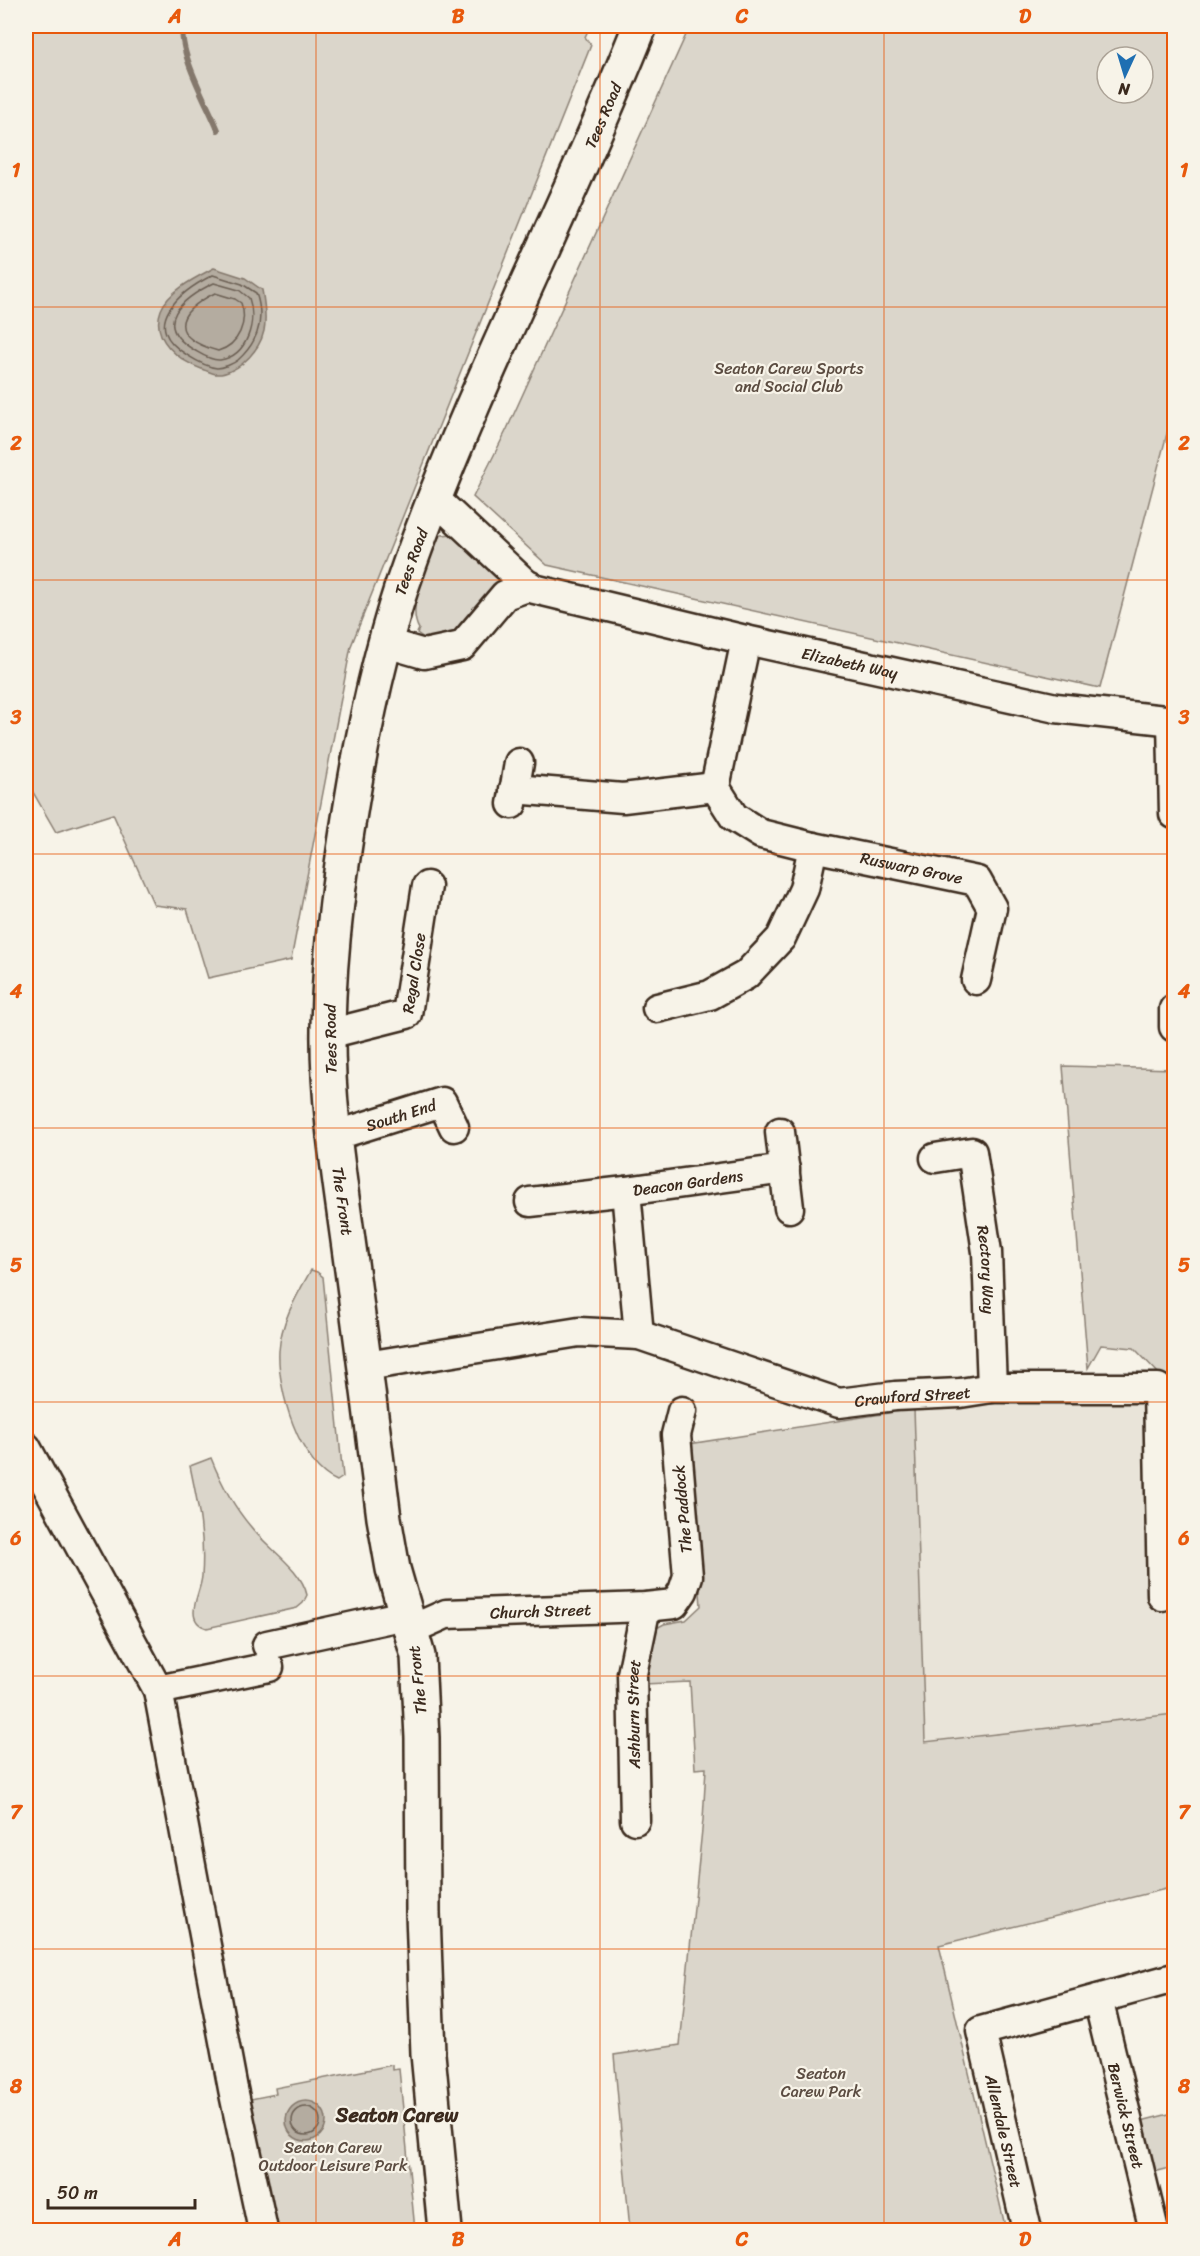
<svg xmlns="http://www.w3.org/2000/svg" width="1200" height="2256" font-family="Sriracha,sans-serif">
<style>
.built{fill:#e9e4d9}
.green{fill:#dbd6cb;stroke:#8b8074;stroke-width:1.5;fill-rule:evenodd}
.water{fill:#b4aca0;stroke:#84786c;stroke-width:1.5}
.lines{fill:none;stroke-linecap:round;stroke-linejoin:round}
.shore{stroke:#6b5e52;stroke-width:1.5}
.stream{stroke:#84786c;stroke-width:6}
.minor-casing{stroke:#3b2a1e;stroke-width:33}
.major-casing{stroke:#3b2a1e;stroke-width:38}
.minor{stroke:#f7f3e8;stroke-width:28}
.major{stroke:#f7f3e8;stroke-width:33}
.grid{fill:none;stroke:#e8590c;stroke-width:1.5;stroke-opacity:0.55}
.labels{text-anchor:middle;stroke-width:4.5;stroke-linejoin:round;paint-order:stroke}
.street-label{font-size:16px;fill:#3b2a1e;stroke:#f7f3e8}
.park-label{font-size:16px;fill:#5b4c41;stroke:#f7f3e8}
.quarter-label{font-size:20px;font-weight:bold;fill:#3b2a1e;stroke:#f7f3e8}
.neatline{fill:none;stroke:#e8590c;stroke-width:2}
.grid-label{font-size:20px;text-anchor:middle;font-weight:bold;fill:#e8590c}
</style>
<rect width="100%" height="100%" fill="#f7f3e8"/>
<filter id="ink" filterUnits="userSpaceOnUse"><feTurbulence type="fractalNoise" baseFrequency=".0167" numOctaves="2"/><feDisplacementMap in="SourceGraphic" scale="12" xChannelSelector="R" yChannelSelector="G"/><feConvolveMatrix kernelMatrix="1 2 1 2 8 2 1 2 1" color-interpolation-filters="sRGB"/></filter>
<g filter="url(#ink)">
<path class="built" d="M1136 1398 1150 1409 1155 1604 1174 1603V1714L925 1743 914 1409Z"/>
<path class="green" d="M26 26H590L585 37 591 45 351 646 291 960 208 978 187 909 154 905 113 814 56 832 26 780Z
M690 26H1174V407L1100 688 547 565 473 497 507 429ZM1107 57H1143V93H1107Z
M453 534 501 575 500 584 457 636 428 641 417 633 419 629C406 607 427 565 434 541L442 535Z
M1063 1066 1174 1069V1590L1165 1380 1134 1348 1101 1345 1088 1368Z
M311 1270 317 1272 323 1277 343 1477 337 1481C299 1465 277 1389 279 1351 281 1321 297 1295 311 1270Z
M914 1409 925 1742 1174 1714V1887L939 1945 1006 2230H630L614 2055 680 2045 703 1820 706 1768 695 1769 690 1682 643 1684 651 1631 664 1624 686 1620 701 1606 689 1444Z
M211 1458C221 1483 233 1506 251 1527 268 1549 301 1568 307 1595L303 1603 297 1608 207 1628C200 1626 194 1621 194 1612 194 1600 201 1588 202 1576 205 1536 198 1504 190 1466Z
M392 2065V2070L399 2069 415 2230H272L246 2100 276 2094 275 2088Z
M1173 2113 1174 2167 1150 2173 1137 2122Z"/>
<path class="water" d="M214 268 245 278 262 290C268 322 268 342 242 364 236 369 224 375 217 374 213 374 208 371 204 370 179 361 150 339 161 310 168 291 197 277 214 268Z
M286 2121a20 20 0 1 1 40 0a20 20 0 1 1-40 0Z"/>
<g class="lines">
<path class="shore" d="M213 275 242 284 256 293C265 319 258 342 238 360 233 364 223 368 217 368 206 367 195 360 187 355 137 325 181 291 213 275Z
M214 283 239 290 249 298C257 321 248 356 220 360 211 361 201 354 194 350 150 324 183 298 214 283Z
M215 293 235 299 241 303C248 322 239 345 218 351 170 337 173 314 215 293Z
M292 2121a14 14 0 1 1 28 0a14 14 0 1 1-28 0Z"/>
<path class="stream" d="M183 26C178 53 207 103 218 130"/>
<g class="minor-casing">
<g id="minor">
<path id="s1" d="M434 498 530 588 746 640 1056 708 1174 721"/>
<path id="s2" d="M746 640 715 787 734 817 761 834 813 847 977 881 992 908 976 980"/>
<path d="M386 643 424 654 462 646 505 595 530 586"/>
<path d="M1172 721 1174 814"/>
<path d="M514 789 623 798 715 787"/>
<path d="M512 804 519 763"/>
<path d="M657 1008 710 995 746 975 781 938 804 889 813 847"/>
<path d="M1174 1027V1009"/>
<path id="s3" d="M328 1034 407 1014 427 886"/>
<path d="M780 1132 789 1208"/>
<path id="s4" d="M334 1136 442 1102 454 1127"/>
<path id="s5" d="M935 1158 972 1152 987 1252 992 1388"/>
<path d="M530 1202 626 1191"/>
<path id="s6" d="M639 1335 626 1191 785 1169"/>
<path id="s7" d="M366 1366 579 1332 639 1335 839 1403 895 1396 960 1393 992 1388H1158L1162 1596"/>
<path d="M26 1447 158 1690"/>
<path id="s8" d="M410 1630 446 1614 646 1607 674 1604 683 1591 688 1576 676 1435 682 1411"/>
<path d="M267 1645 405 1615"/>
<path id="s9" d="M635 1820 632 1674 646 1607"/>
<path id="s10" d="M1098 1999 1154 2230"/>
<path d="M263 2230 233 2089 158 1690 269 1667"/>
<path d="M1027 2230 981 2031 1174 1978"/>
</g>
</g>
<g class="major-casing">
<g id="major">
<path id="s11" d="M445 2230 428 2054 423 1913 422 1738 418 1656 393 1569 384 1518C373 1430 362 1343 350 1255 340 1181 327 1105 328 1030 329 947 341 864 355 782 368 708 384 634 410 563 476 379 568 207 640 26"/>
</g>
</g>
<use href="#minor" class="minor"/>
<use href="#major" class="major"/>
</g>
</g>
<path class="grid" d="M316 26V2230M600 26V2230M884 26V2230M26 307H1174M26 580H1174M26 854H1174M26 1128H1174M26 1402H1174M26 1676H1174M26 1949H1174"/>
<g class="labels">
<g class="street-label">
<text dy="6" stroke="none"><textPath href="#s11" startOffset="2172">Tees Road</textPath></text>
<text dy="6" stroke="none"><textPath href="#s11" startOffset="1686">Tees Road</textPath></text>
<text dy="6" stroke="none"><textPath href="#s1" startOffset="460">Elizabeth Way</textPath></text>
<text dy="6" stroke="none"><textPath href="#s2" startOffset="372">Ruswarp Grove</textPath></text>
<text dy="6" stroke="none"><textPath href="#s3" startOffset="123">Regal Close</textPath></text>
<text transform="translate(330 1039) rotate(-91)" y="6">Tees Road</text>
<text dy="6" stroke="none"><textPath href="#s4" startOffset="70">South End</textPath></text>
<text dy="6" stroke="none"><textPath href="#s6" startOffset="207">Deacon Gardens</textPath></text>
<text transform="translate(343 1201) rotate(82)" y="6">The Front</text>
<text dy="6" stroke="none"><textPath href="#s5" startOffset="156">Rectory Way</textPath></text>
<text dy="6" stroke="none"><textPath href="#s7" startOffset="561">Crawford Street</textPath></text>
<text transform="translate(682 1509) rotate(-95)" y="6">The Paddock</text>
<text dy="6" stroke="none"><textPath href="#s8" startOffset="134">Church Street</textPath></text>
<text transform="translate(417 1680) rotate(-96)" y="6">The Front</text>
<text dy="6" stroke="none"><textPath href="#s9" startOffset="106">Ashburn Street</textPath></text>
<text dy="6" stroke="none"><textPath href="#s10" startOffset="120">Berwick Street</textPath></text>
<text transform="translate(1004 2131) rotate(77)" y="6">Allendale Street</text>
</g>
<g class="park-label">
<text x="789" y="374">Seaton Carew Sports<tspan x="789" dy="18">and Social Club</tspan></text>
<text x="821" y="2079">Seaton<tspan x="821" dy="18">Carew Park</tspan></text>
<text x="333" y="2153">Seaton Carew<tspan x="333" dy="18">Outdoor Leisure Park</tspan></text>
</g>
<g class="quarter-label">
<text x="397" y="2122">Seaton Carew</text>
</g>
</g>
<rect width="1200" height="2256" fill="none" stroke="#f7f3e8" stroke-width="66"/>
<g transform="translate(1125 75) rotate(184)"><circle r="28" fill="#f7f3e8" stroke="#aca397" stroke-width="1.5"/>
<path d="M0-4.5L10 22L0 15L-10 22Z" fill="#1f6fb2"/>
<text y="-9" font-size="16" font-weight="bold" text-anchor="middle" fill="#3b2a1e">N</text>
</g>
<path d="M48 2199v9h147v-9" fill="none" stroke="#3b2a1e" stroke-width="3"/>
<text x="57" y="2199" font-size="18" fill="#3b2a1e" stroke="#f7f3e8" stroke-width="4.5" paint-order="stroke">50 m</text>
<rect x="33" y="33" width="1134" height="2190" class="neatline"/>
<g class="grid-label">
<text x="175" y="23">A</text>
<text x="458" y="23">B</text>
<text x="742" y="23">C</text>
<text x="1025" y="23">D</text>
<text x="16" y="177">1</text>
<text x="1184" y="177">1</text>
<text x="16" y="450">2</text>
<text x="1184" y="450">2</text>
<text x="16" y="724">3</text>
<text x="1184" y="724">3</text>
<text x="16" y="998">4</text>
<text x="1184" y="998">4</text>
<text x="16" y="1272">5</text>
<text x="1184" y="1272">5</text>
<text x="16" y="1545">6</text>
<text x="1184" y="1545">6</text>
<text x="16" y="1819">7</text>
<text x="1184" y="1819">7</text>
<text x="16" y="2093">8</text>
<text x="1184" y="2093">8</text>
<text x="175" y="2246">A</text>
<text x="458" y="2246">B</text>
<text x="742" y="2246">C</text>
<text x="1025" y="2246">D</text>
</g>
</svg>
